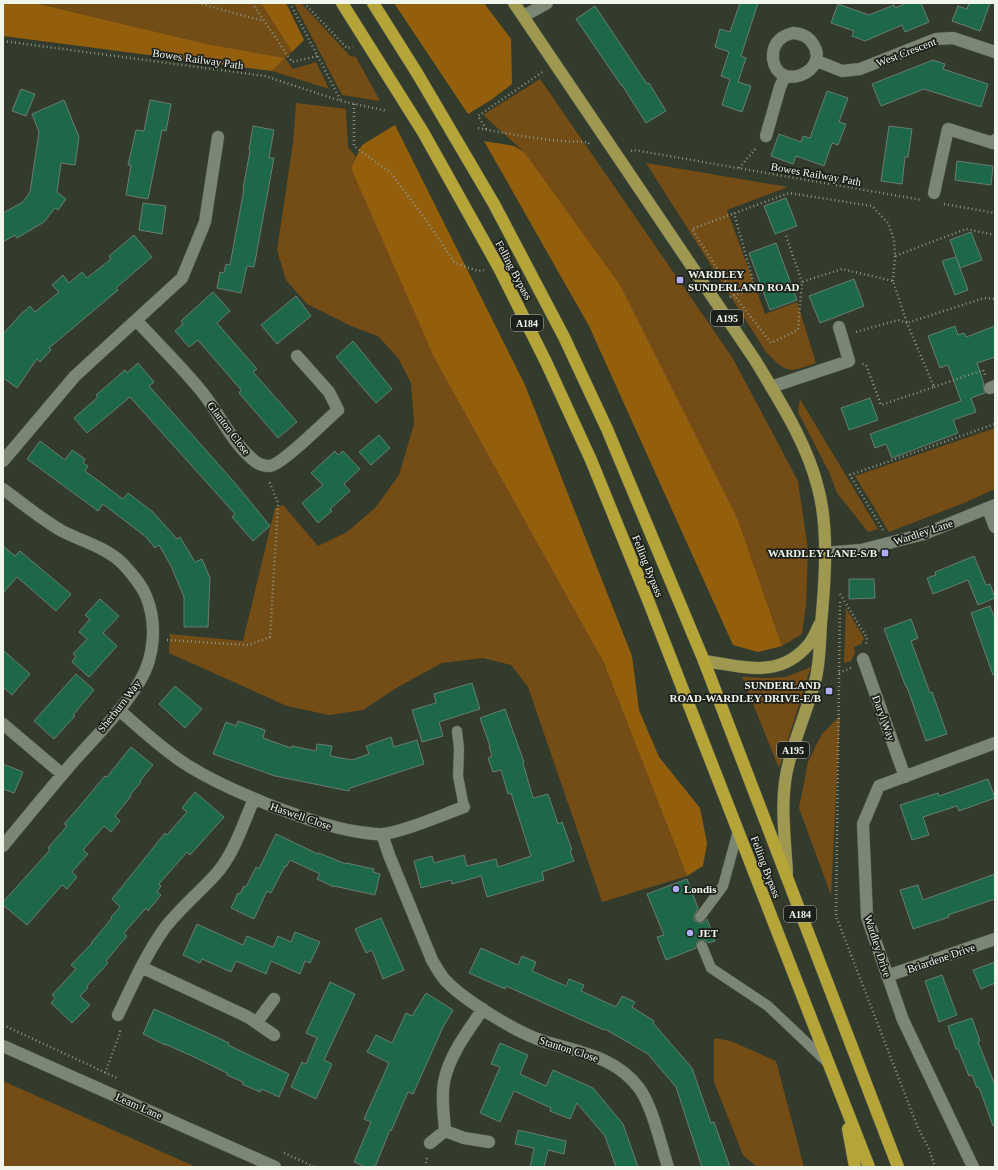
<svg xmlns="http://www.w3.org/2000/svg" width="998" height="1170" font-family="Georgia,serif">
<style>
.green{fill:#744c16}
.forest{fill:#945f0c}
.building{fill:#1d6849;stroke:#697c72}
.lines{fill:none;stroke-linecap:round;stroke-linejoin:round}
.lane-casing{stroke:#52594c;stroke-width:11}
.street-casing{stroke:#52594c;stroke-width:13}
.secondary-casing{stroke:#52594c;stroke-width:13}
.primary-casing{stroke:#52594c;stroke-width:13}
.highway-casing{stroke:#52594c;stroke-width:13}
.path{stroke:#8d9487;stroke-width:2.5;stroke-dasharray:1 3;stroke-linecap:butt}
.lane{stroke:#7c8675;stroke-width:10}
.street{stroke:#7c8675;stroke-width:12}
.secondary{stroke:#7c8675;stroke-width:12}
.primary{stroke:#9e9850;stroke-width:12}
.highway{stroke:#b5a438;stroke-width:12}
.poi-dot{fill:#aeaefa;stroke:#1d201a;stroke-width:1.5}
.labels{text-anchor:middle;stroke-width:3.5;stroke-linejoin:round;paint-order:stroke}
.shield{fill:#1d201a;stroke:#b1b6ad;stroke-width:1}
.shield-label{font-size:10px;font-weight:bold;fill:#f0f6ec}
.street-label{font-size:11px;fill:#f0f6ec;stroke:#1d201a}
.poi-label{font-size:11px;font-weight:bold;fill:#f0f6ec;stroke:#1d201a;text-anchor:start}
</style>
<rect width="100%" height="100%" fill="#333b2c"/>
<path class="green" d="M35 3H261L292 52 285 58 293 69 316 62 329 89 272 71 285 58 207 44Z
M294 3H301L350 56 356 57 380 101 342 95Z
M540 79 732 357 798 481 808 550 806 605 802 634 782 646 738 520 524 152 483 115Z
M296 103 346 109 348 147 356 157 351 168 603 661 687 876 602 902 528 687 511 665 483 658 442 663 398 687 363 710 329 715 287 706 169 653 170 634 243 641 275 508 283 505 318 546 347 532 375 508 399 475 414 424 411 383 398 358 378 336 351 326 307 304 286 280 277 250 293 143Z
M646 163 788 187 727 210 765 314 797 302 816 363C787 373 788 374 766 352Z
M800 399 878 529 868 532 837 493 829 472 798 412Z
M995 428V489L964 503 889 532 855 476Z
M846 608 864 638 861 644 854 647 855 653 851 661 844 663Z
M811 667 779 768 742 677 766 678 786 677Z
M840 716 831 895 799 808 808 762 822 734Z
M714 1038 731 1041 776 1061 804 1167H757L743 1155 714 1082Z
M3 1081 196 1167H3Z"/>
<path class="forest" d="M3 3H35L207 44 285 58 272 71 3 36Z
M261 3H286L304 40 292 52Z
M394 3H484L511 39 512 84 491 100 468 114Z
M395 125 525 385 632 656 639 710 659 757 700 808 707 843 703 866 687 876 603 661 434 357 351 168 362 145Z
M484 141 514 146 524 152 620 285 738 520 782 646 758 652 733 645 589 326Z"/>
<path class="building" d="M740 3H758L741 56 746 58 738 82 751 86 742 112 722 105 730 79 721 76 729 52 715 47 720 29 730 32Z
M907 3H921L929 22 905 32 902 25 865 41 852 36 854 31 831 23 838 4 869 15 894 5 895 8Z
M969 3H990L980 31 952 21 958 6 967 9Z
M595 6 647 84 649 83 666 111 646 123 622 85H621L576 19Z
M933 60 945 64 943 69 988 84 981 107 924 89 881 106 872 84Z
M21 89 35 94 26 116 12 111Z
M827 91 848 98 839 122 846 124 838 145 832 143 824 166 796 156 793 164 771 156 779 134 801 142 803 136 810 138Z
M64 100 79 137 75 165 61 163 57 192 66 199 58 210 55 208 44 222 17 238 15 235 3 242V213L23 202 30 192 39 132 32 114Z
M150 100 171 104 166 131 162 130 148 199 126 195 131 165H128L136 130 144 131Z
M253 126 274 130 269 158H274L254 267 247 266 241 293 217 288 220 272 224 273 226 264 230 265 244 189H243L250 151 249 150Z
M889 126 912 129 908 157H905L902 184 881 181Z
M957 161 993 166 991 185 955 180Z
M786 198 797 226 775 234 764 206Z
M143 203 166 206 162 234 139 230Z
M971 232 982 260 960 268 950 240Z
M134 235 152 257 116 288 118 290 49 348 51 350 40 362 37 359 17 388 3 378V334L21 314 30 306 35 312 59 292 52 285 63 275 69 283 82 272 87 278 111 259 109 256Z
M776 243 797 300 770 310 749 253Z
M956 257 968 290 955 295 942 261Z
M854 279 864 306 820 323 809 296Z
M213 292 230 311 217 323 257 369 253 372 297 422 278 438 239 393 241 390 198 340 189 347 175 331 183 324 181 321Z
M296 296 311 316 277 344 261 325Z
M955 326 958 335 964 333 966 337 995 326V357L977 363 984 384 983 387 985 393 971 398 976 412 953 420 958 433 892 458 886 444 875 448 870 434 961 401 948 365 940 368 928 336Z
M353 341 392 389 376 403 336 357Z
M138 363 154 382 149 386 235 483 270 526 253 541 232 517 235 514 130 397 87 433 74 418 98 397 96 395 125 370 127 373Z
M870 398 878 420 849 430 841 408Z
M379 435 390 448 371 465 359 452Z
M40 441 65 460 72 450 85 459 83 463 88 466 85 471 123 499 128 493 153 512 177 539 180 537 195 562 202 559 210 578 208 627H184V597L171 566 159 545 155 548 146 537 103 504 98 511 27 459Z
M335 451 338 455 343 451 360 469 344 484 350 491 330 509 332 511 318 523 302 503 323 485 311 473Z
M3 546 15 556 20 551 71 594 56 611 17 577 3 593Z
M974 556 986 585 990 584 995 598 978 605 968 580 933 594 927 578 936 575 935 572Z
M849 579H874L875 598 849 599Z
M100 599 119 616 103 633 117 646 89 677 72 662 76 656 73 654 87 639 79 632 90 619 85 615Z
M990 606 995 619V675H993L971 613Z
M911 619 918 638 911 641 930 693 932 692 947 734 926 741 907 687H906L884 629Z
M3 650 30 674 12 695 3 687Z
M76 674 94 690 73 715 75 716 54 739 34 721Z
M472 683 480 709 439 722 443 736 422 742 412 710 436 703 434 694Z
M175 686 202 709 185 728 159 704Z
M505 709 524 762 523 763 533 798 548 794 558 824 562 822 572 850 570 851 574 861 542 872 544 880 487 897 481 876 452 884 451 880 421 888 414 861 432 856 434 863 464 855 467 866 496 859 498 867 531 856 511 793 508 794 501 770 493 772 488 758 492 756 489 746H490L480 718Z
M238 721 265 730 263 738 291 748 292 746 316 751 317 744 332 746 330 756 352 760 369 754 366 746 391 737 394 747 417 740 424 764 350 788 349 791 275 776 213 754 226 722 236 726Z
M131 747 153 765 140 781 141 782 130 795 131 796 115 816 120 821 111 832 104 826 83 850 88 854 72 872 77 877 67 889 62 885 27 925 3 905V902L50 850 48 848 67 826 64 824 79 807 105 776 107 777Z
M3 764 23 772 14 793 3 789Z
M988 779 995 798 959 811 957 806 923 817 929 835 912 840 900 805 938 793 939 796Z
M195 792 224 817 190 855 187 852 159 884 161 886 157 892 161 895 148 911 146 908 124 933 127 936 106 961 108 963 87 986 88 988 80 996 90 1005 72 1023 51 1003 55 998 52 995 76 969 71 965 92 943H91L112 918 111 917 120 907 112 899 165 833 167 835 187 812 182 808Z
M276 834 318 854 319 853 346 864V863L374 869 373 872 380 874 375 895 334 886V887L317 879 320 874 290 860 286 867 285 866 271 893 267 891 254 919 231 908 238 893 240 894 244 886 246 887 256 867 259 869Z
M995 874V899L948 915 949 917 913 929 900 890 918 885 923 900Z
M687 879 698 908 694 916V920L700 923H703L707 919 715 941 708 943 706 941 700 940 697 942 696 948 666 960 657 937 664 935 647 894Z
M381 918 404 970 383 979 372 950 366 953 355 929Z
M197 924 243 945 247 936 273 947 278 936 291 942 295 932 320 942 310 963 305 961 300 974 271 961 266 974 236 961 231 972 202 959 200 963 183 955Z
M481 948 518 965 522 956 536 962 532 971 566 986 569 979 584 985 581 991 616 1007 622 996 635 1002 632 1007 654 1021 653 1023 692 1068 711 1123 714 1122 730 1167H702L676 1087 648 1054 605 1029 604 1030 506 986 505 989 469 973Z
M995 962V983L981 989 973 970Z
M942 975 957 1015 939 1022 925 981Z
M330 982 355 994 324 1060 332 1064 316 1099 291 1087 302 1062 306 1064 317 1038 306 1033Z
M426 993 453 1010 443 1027 413 1094 408 1092 391 1131 390 1130 375 1167H366L354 1162 371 1122 364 1119 389 1063 367 1052 376 1035 392 1043 406 1013 412 1016Z
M154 1009 210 1034 229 1043 228 1045 289 1074 279 1097 262 1089 260 1092 242 1084 243 1082 227 1075V1073L194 1057 165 1044V1045L143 1034Z
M972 1018 980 1041 978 1042 995 1085V1125L993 1126 979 1087 977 1088 972 1075 969 1076 958 1049H956L948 1026Z
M500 1043 528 1055 520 1074 546 1086 553 1070 593 1088 623 1124 638 1167H616L605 1136 577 1103 570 1119 550 1111 551 1108 514 1091 500 1122 480 1113 500 1067 491 1064Z
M518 1130 566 1141 564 1154 548 1150 544 1167H530L534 1148 515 1144Z"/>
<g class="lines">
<g class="lane-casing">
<path id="lane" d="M457 731 459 749 458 776 464 807
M700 917 723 886 738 831
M702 946 711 968 768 1006 828 1063"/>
</g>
<g class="street-casing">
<path id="street" d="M524 16 547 3
M793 33C802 34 808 36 813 44 831 71 778 94 773 59 772 45 779 36 793 33Z
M817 61 842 71 860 69 936 39 953 38 995 52
M766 136 780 87 785 76
M934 193 948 129 993 143 995 140
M136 320C158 344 182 367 202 392 220 414 232 444 256 462 260 465 265 466 270 466 283 464 325 421 338 410L329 392 297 356
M771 387 849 361 839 327
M990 388 995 386
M3 461 75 376 182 278 205 222 218 137
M3 489C22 503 41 519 62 531 83 542 106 547 123 564 132 574 141 584 146 596 157 622 155 656 140 681 122 711 96 736 73 762 49 790 26 818 3 846
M988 509 995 527
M824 553 861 550 924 534 995 505
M863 659 905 777
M119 710C141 729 163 750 187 765 214 782 243 794 272 806 302 817 328 827 359 832 367 833 376 835 384 834 409 830 439 816 464 807
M3 724 62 774
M382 834 389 855 432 960C436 967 440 974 445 980 465 1001 516 1032 543 1041 578 1052 615 1056 639 1088 652 1105 661 1145 668 1167
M141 967 248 1017 274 1035
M887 976 995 939
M118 1015C132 986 145 956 164 929 179 909 199 893 216 874 234 854 243 824 254 799
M257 1022 274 999
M445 1131 464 1138 489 1142
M430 1143 445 1131C444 1115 441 1098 444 1082 449 1055 468 1031 483 1009
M973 1167 903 1020 867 917 863 824 879 786 995 743"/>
</g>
<g class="secondary-casing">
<path id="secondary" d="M3 1046 275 1167"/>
</g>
<g class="primary-casing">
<path id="primary" d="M514 3 755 360C779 400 807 443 818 488 829 528 825 582 821 624 820 640 820 656 817 672 816 681 812 690 810 698 803 719 795 740 789 762 779 798 785 836 787 873
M704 661C743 666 779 680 809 644 813 639 816 632 819 625"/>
</g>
<g class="highway-casing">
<path id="highway" d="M342 3 423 132 499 268 546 362 591 460 648 600 869 1167
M373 3 417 73 494 204 564 337 607 429 704 661 898 1167
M848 1129 855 1167"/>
</g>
<path class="path" d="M198 3 263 21
M252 3 292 62 318 56
M290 3 341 101
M304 3 347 48 353 47
M3 41 265 76 341 101 387 111
M354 104V146L391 173 426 220 455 263 478 271 484 270
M478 128C514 135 551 142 588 142L589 144
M486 129 478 116 544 71
M631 151 634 150 922 200
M739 168 757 147
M944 204 995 213
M995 235 966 229 895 256 894 240 888 223 872 206 789 193 692 229 734 295 771 343 798 330 802 282 842 269 893 281 907 323 984 298 995 299
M786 236 802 282
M893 281 895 256
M730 297 755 288 734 213
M856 332 898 320 907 323 934 387 881 405 866 365 862 364
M934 387 983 370 985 375
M883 530 850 475 995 424
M840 594 867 638 866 645
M840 602 836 916 918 1128 929 1149 935 1167
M167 640 249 645 270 637 278 503 269 481
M839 673 851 668
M3 1025 117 1078
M105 1073 120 1033V1029
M284 1153 315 1167
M425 1167 427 1158"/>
<use href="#lane" class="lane"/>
<use href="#street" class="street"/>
<use href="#secondary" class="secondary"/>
<use href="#primary" class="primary"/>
<use href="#highway" class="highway"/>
</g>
<g class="poi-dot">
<rect x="676" y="276" width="8" height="8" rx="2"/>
<rect x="881" y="549" width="8" height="8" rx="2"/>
<rect x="825" y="687" width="8" height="8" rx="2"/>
<circle cx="676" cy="889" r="4"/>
<circle cx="690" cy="933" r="4"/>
</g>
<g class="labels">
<g class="shield">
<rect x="711" y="310" width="32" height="16" rx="3"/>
<rect x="511" y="315" width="32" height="16" rx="3"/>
<rect x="777" y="742" width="32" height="16" rx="3"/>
<rect x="784" y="906" width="32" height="16" rx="3"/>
</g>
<g class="shield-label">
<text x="727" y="322">A195</text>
<text x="527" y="327">A184</text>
<text x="793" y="754">A195</text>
<text x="800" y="918">A184</text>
</g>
<g class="street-label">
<text transform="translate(906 52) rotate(-21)" y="4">West Crescent</text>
<text transform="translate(198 59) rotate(8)" y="4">Bowes Railway Path</text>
<text transform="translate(816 174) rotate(10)" y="4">Bowes Railway Path</text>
<text transform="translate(514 270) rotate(62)" y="4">Felling Bypass</text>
<text transform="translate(229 428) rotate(53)" y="4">Glanton Close</text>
<text transform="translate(923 532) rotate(-18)" y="4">Wardley Lane</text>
<text transform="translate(648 566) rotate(68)" y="4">Felling Bypass</text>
<text transform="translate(119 706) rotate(-52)" y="4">Sherburn Way</text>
<text transform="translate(884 718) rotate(70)" y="4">Daryl Way</text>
<text transform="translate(301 816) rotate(19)" y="4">Haswell Close</text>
<text transform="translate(766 867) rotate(69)" y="4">Felling Bypass</text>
<text transform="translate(878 946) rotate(72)" y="4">Wardley Drive</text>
<text transform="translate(941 958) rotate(-19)" y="4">Briardene Drive</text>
<text transform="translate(569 1049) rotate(18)" y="4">Stanton Close</text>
<text transform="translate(139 1106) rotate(24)" y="4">Leam Lane</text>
</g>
<g class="poi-label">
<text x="688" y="278">WARDLEY<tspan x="688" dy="13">SUNDERLAND ROAD</tspan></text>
<text x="877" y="557" text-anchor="end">WARDLEY LANE-S/B</text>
<text x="821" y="689" text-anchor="end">SUNDERLAND<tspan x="821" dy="13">ROAD-WARDLEY DRIVE-E/B</tspan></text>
<text x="684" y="893">Londis</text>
<text x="698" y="937">JET</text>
</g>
</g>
<rect width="998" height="1170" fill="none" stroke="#f0f6ec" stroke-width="8"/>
</svg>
